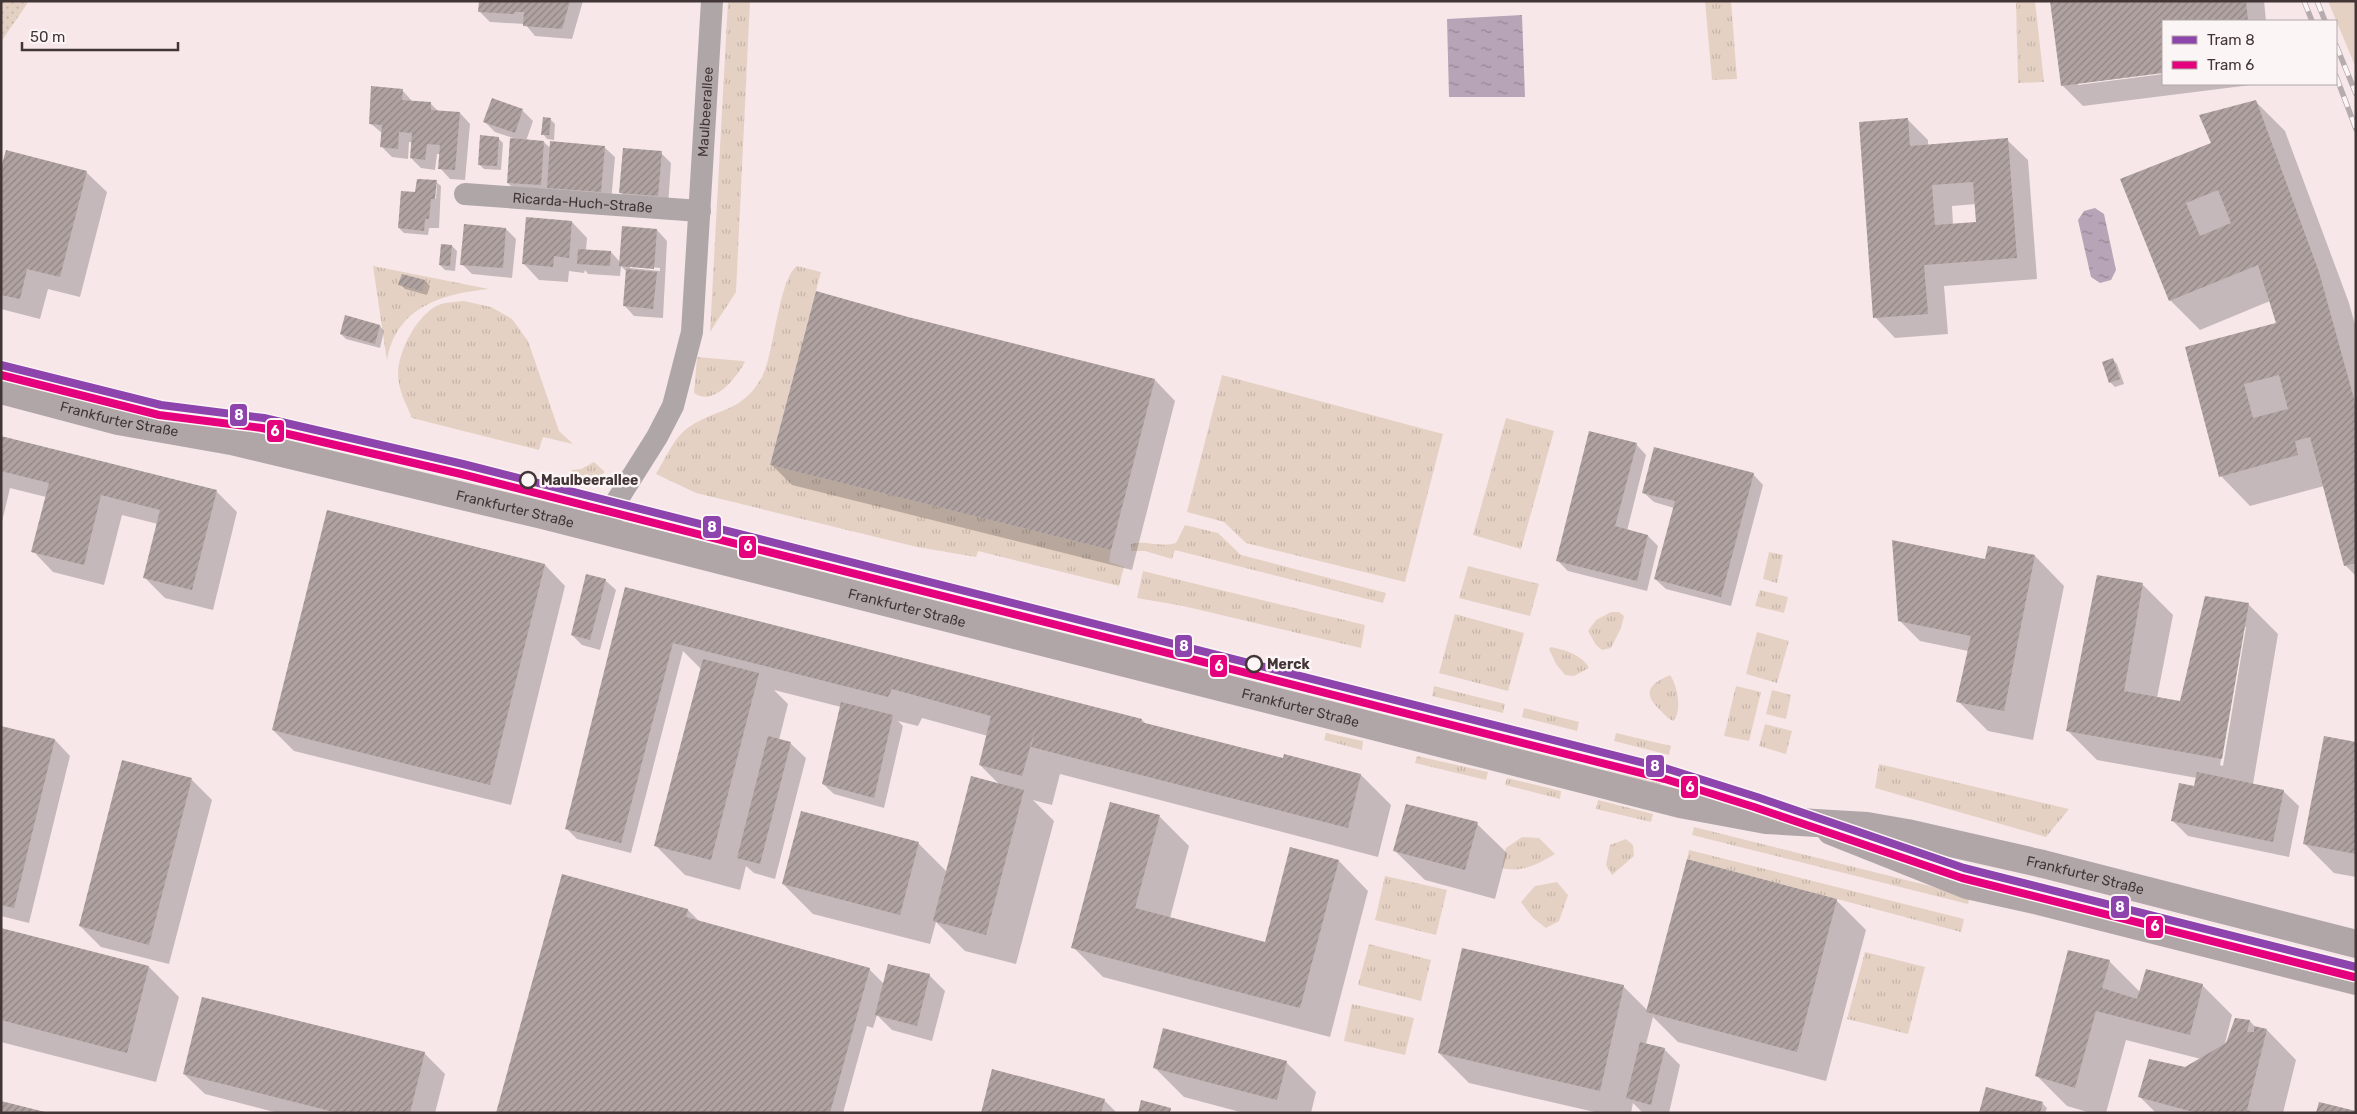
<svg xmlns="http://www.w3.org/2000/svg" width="2357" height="1114" font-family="Rubik,sans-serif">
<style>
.grass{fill:url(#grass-tufts)}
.park{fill:url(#park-dots)}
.garden{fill:#e5d1c4}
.water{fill:url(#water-ripples)}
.shadow{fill:#0003;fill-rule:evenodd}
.building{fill:url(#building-hatch);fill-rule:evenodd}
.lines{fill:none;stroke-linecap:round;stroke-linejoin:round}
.street{stroke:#afa6a8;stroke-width:22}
.secondary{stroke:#b0a6a8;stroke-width:28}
.rail-casing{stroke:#b6acae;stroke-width:5.5}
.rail{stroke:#fcf5f5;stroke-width:4;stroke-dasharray:11;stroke-linecap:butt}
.tram-1-casing{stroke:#fcf5f5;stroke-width:11}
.tram-2-casing{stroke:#fcf5f5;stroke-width:11}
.tram-1{stroke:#8e44ad;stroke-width:8}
.tram-2{stroke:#e5007d;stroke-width:8}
.stop-dot{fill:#fcf5f5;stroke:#423535;stroke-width:2.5}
.labels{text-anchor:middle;stroke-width:5;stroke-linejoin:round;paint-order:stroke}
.street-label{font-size:14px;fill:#423535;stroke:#fcf5f5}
.stop-label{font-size:14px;font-weight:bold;fill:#423535;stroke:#fcf5f5;text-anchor:start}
.line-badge{stroke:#fcf5f5;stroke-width:2}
.badge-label{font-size:14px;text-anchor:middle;font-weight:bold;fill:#fff}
</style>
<defs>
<pattern id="grass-tufts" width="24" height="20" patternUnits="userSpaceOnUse" patternTransform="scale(1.25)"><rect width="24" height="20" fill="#e5d1c4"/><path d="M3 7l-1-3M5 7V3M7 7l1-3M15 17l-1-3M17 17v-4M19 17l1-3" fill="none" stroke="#c6b4a9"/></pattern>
<pattern id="park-dots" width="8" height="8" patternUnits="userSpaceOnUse" patternTransform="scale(1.25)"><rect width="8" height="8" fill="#e5d1c4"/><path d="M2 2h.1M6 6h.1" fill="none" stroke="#c6b4a9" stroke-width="1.8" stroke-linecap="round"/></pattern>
<pattern id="water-ripples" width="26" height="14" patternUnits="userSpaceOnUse" patternTransform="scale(1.25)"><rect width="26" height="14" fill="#b8a4b7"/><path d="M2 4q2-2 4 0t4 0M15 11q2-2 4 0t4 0" fill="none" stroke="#978696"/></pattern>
<pattern id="building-hatch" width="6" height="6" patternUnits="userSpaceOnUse" patternTransform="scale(1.25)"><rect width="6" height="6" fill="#afa2a0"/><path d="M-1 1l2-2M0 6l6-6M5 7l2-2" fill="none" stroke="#908583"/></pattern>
</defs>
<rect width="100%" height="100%" fill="#f7e7e9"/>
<path class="grass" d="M728 1H750L736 292 710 332Z
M1705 1H1731L1737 79 1712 80Z
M2016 1H2035L2044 82 2018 83Z
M373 266 489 289C441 294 396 307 387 361Z
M797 266 821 272 770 465 1111 550 1109 562 1124 567 1119 586 978 551 976 557 917 547 696 493 656 474C666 458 674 437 689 427 719 407 743 413 763 375 774 353 779 278 797 266Z
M464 301 491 307 512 319 528 341 559 431 573 444 543 437 539 450 412 418C406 404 398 389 398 374 398 351 418 312 441 304 448 302 457 302 464 301Z
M697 357 743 361 745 362C736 378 714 407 694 393Z
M1222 375 1443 434 1405 582 1246 543 1224 522 1187 512Z
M1506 418 1554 431 1521 549 1473 535Z
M594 462 605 472 594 481 571 475 572 470 581 469Z
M1185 525 1218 533 1241 555 1386 593 1383 603 1175 550 1172 559 1145 551H1131V544C1146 540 1160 548 1176 543Z
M1769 552 1783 555 1777 583 1763 579Z
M1468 566 1539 584 1530 616 1459 598Z
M1143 571 1365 625 1361 648 1183 606 1137 598Z
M1760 590 1788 597 1784 613 1755 606Z
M1611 612H1619L1624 616 1621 628 1611 648 1602 650 1596 645 1588 631 1596 620Z
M1455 614 1524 633 1508 691 1439 673Z
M1757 632 1789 641 1777 683 1746 674Z
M1551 647C1563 649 1584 656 1589 668L1574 676 1565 675 1556 664 1549 649Z
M1670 675C1677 684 1683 712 1673 721 1667 718 1663 713 1658 708 1641 691 1652 683 1670 675Z
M1434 686 1505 704 1503 713 1432 696Z
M1736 686 1761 692 1749 741 1724 736Z
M1772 690 1791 695 1786 719 1766 714Z
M1524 708 1579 722 1577 731 1522 717Z
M1427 714 1498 732 1495 742 1425 724Z
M1765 724 1792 731 1786 754 1759 746Z
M1326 733 1363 741 1362 750 1324 740Z
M1616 733 1671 746 1669 755 1614 741Z
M1516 737 1572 752 1570 761 1514 746Z
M1417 756 1488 772 1486 780 1415 763Z
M1609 761 1663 775 1660 785 1607 770Z
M1879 764 2069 809 2046 837 1875 788Z
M1507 778 1561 791 1560 799 1505 785Z
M1598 800 1653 814 1651 822 1596 809Z
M1694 827 1970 896 1968 904 1692 835Z
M1522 837 1539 838 1555 854C1538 864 1522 873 1502 868L1506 848Z
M1626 839 1633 845 1634 856 1612 875 1606 865 1610 845Z
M1689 850 1964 919 1961 932 1687 859Z
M1385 876 1447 890 1436 935 1375 920Z
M1557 882 1568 895 1559 921 1546 928 1533 918 1521 902 1535 886Z
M1369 944 1431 960 1421 1001 1358 985Z
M1865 952 1925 967 1908 1034 1847 1019Z
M1352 1004 1414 1018 1405 1055 1344 1041Z"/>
<path class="park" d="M1 1H29L1 42Z"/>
<path class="garden" d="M2328 1H2356V68Z"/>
<path class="water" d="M1522 15 1525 97H1449L1447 19Z
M2095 208 2104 214 2116 270 2111 280 2100 283 2091 277 2078 220 2084 211Z"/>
<path class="shadow" d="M480 1H583L572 39 535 36 525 24 490 22 479 11Z
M2052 1H2264L2266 21H2163V72L2078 82V85L2163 74V84H2259L2083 106 2062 85Z
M402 90 413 102 431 104 439 112 460 113 470 124 465 180 450 179 440 168 441 154H437L435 170 421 168 411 158 413 142H409L408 159 392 157 382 147 383 134 370 123Z
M2255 101 2285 131 2349 303 2356 328V576L2345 565 2324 486 2250 506 2221 476 2186 348 2277 323 2270 301 2200 330 2170 300 2122 180 2212 143Z
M522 110 533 121 526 141 544 142 551 149 604 147 615 157 611 202 518 193 508 183 516 139 495 132 485 122Z
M550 119 555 124 554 140 547 139 543 134Z
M1907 119 1928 140V146L2007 140 2028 160 2037 279 1944 286 1948 334 1895 338 1875 317ZM1976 204 1978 223 1953 225 1952 206Z
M498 138 503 143 501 170 484 169 479 164Z
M661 153 671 163 668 206 631 203 620 192Z
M86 172 107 192 80 297 48 289 40 319 1 309V173Z
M436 182 441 186 439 228H429L428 235 404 233 399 228 417 193ZM435 184H437L436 199 434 197Z
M572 222 587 238 586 250 611 252 620 262 657 230 667 241 663 318 634 316 624 305 627 272 621 266 620 276 588 274 585 270 584 273 569 271 568 282 539 280 524 264ZM630 265 660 268V271L630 268Z
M506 229 516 239 512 278 472 274 462 264Z
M452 246 457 251 455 271 445 270 440 265Z
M402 275 425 281 430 286 427 295 405 289 400 284Z
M908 318 1155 380 1175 401 1132 570 792 485 771 464Z
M380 326 384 331 380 348 346 339 341 334Z
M2112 359 2117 364 2124 384 2115 387 2110 382Z
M1 438 217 492 237 512 213 610 165 598 145 578 158 524 122 515 104 585 53 572 33 551 46 497 10 488 1 526Z
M1636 444 1646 455 1627 531 1648 536 1658 546 1647 591 1568 571 1558 561Z
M1753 474 1763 485 1731 606 1666 589 1655 579 1674 508 1654 502 1643 492Z
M2035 556 2064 586 2033 740 1988 731 1958 701 1968 651 1920 641 1899 620 1985 560Z
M545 565 565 586 511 805 294 751 273 730Z
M2098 576 2143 585 2173 615 2157 698 2181 703 2248 604 2278 634 2253 784 2283 791 2299 806 2289 857 2188 836 2172 820 2195 787 2197 778 2097 760 2067 730ZM2244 627H2246L2223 766 2220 765Z
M605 580 616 590 600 650 582 645 572 635Z
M626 589 1142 720 1146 724 1284 759 1285 756 1361 775 1391 805 1378 857 1060 774 1052 805 1033 800 1054 821 1016 964 965 951 936 922 930 944 813 914 783 884 802 813 919 844 947 872 1000 785 980 765 988 736 922 718 918 726 898 721 903 726 884 808 834 794 823 784 841 707 774 690 788 704 779 740 790 743 806 758 775 879 754 873 746 866 740 890 685 875 655 845 701 669 683 651 631 853 577 839 567 829Z
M1 727 55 740 70 756 29 923 1 916Z
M2356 744V877L2334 873 2304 843Z
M191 779 212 800 169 964 101 947 80 926Z
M1159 816 1189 846 1170 918 1266 944 1339 861 1368 891 1330 1037 1103 977 1073 947Z
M1477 824 1507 853 1495 899 1425 880 1395 851Z
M562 875 688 910 700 922 869 969 884 984 889 965 930 976 945 991 932 1041 892 1030 877 1015 873 1028 867 1026 843 1113H497Z
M1836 900 1866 930 1826 1081 1678 1042 1653 1017 1646 1044 1664 1049 1680 1065 1669 1113H1643L1633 1103 1631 1113H1599L1469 1083 1439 1053 1623 986 1648 1011Z
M1 929 149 967 179 997 156 1082 1 1042Z
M2109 961 2140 992 2202 985 2232 1015 2225 1043 2250 1021 2256 1028 2267 1030 2296 1060 2283 1113H2156L2140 1097 2201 1059 2126 1040 2106 1113H2091L2067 1106 2037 1076Z
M424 1053 445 1074 435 1113H278L205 1094 184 1074Z
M1286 1062 1316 1092 1311 1113H1244L1184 1097 1155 1068Z
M1104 1100 1117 1113H982Z
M2042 1103 2047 1108 2045 1113H1980Z"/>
<path class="building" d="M479 1H570L562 29 523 26 524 12H515L514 14 478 12Z
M2050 1H2246L2248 21H2163V73L2061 86Z
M371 86 403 89 402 100 431 102V110L460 112 455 170 438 169 440 145 427 144 425 160 410 158 412 133 399 132 398 149 380 147 382 125 369 124Z
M492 98 523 109 515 133 483 122Z
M2256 100 2319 272 2356 406V563L2344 566 2310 437 2295 441 2298 455 2219 477 2185 347 2276 323 2258 265 2169 301 2120 179 2211 143 2199 115ZM2218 190 2231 223 2200 236 2186 203ZM2279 375 2288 409 2253 418 2244 384Z
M543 117 551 118 549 135H541Z
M1908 118 1910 146 2008 138 2017 258 1924 265 1928 314 1873 318 1859 122ZM1973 182 1976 222 1935 225 1932 185Z
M480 135 499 137 497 166 478 165Z
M510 138 544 141 541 185 507 183Z
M550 141 605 146 601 192 547 188Z
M623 148 662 151 658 196 619 193Z
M6 150 87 171 60 277 27 269 20 299 1 295V168Z
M417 179 437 180 435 199H431L429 219H425L424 231 398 228 401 191 415 192Z
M526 217 572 221 569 258 554 256 553 267 522 264Z
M464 224 506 228 503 268 460 265Z
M622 226 657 229 654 269 619 266Z
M441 244 452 245 450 266 439 265Z
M578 249 611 251 610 266 577 264Z
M626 269 657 272 653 309 623 306Z
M402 274 425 280 422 291 398 285Z
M816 291 908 317 1155 379 1111 550 770 465Z
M345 315 380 325 375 344 340 334Z
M2113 358 2120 379 2109 383 2102 362Z
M1589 431 1637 443 1615 526 1648 535 1637 581 1556 561Z
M1 436 217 490 192 590 143 578 160 510 101 495 84 565 31 552 49 483 1 471Z
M1654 447 1754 473 1721 597 1654 579 1675 501 1642 493Z
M327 510 545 564 490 785 272 730Z
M1892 540 1985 559 1988 546 2035 555 2004 711 1956 702 1971 636 1898 621Z
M586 574 606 579 590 640 571 635Z
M2097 575 2143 583 2124 691 2180 701 2205 596 2249 603 2222 759 2066 731Z
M625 587 1142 719 1141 722 1283 758 1284 754 1361 774 1348 828 1031 747 1036 726 1022 776 979 765 991 716 892 689 888 697 673 643 621 843 565 829Z
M703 659 759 673 711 860 654 846Z
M841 702 893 715 874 798 822 784Z
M1 726 55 739 14 908 1 905Z
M768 736 791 742 760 864 737 858Z
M2324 736 2356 742V854L2303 844Z
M122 760 192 778 149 945 79 926Z
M2197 772 2284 790 2273 842 2171 821 2179 783 2194 786Z
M971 776 1024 790 986 935 933 921Z
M1110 802 1160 815 1135 908 1265 942 1290 847 1339 860 1300 1008 1071 948Z
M1406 804 1478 822 1465 870 1393 851Z
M801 811 919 842 900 915 782 884Z
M1687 859 1837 899 1797 1052 1646 1012Z
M562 874 688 909 686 917 870 968 830 1113H496Z
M1 928 149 966 127 1053 1 1020Z
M1462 948 1624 985 1600 1091 1438 1053Z
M2068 950 2110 960 2102 988 2137 999 2146 969 2203 984 2190 1035 2096 1011 2075 1088 2035 1076Z
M888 964 930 974 917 1026 875 1015Z
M202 997 425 1052 410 1113H338L183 1074Z
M2235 1018 2250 1020 2247 1032H2254V1026L2267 1029 2247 1110 2254 1113H2197L2138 1097 2149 1059 2185 1067 2226 1043Z
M1163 1028 1287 1061 1277 1100 1153 1068Z
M1640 1042 1665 1048 1651 1105 1626 1098Z
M992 1069 1105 1099 1101 1113H981Z
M1986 1087 2043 1102 2040 1113H1979Z
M1141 1100 1171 1108 1170 1113H1138Z
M1 1101 45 1112V1113H1Z
M2319 1102 2356 1111V1113H2316Z"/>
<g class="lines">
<g class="street">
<path id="s1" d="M465 194 700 211"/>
<path id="s2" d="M607 532 616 502 657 437 673 406 692 332 712 1"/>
</g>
<g class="secondary">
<path id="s3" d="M1 390 118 421 231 441 542 515 1680 804 1766 820 1867 826 1907 833 2043 864 2356 944"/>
<path d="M1831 831 1967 885 2035 900 2356 981"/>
</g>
<g class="rail-casing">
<path id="rail" d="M2304 1 2312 21
M2317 1 2325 21
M2336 45 2356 94
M2336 76 2356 129"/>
</g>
<use href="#rail" class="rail"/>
<g class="tram-1-casing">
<path id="tram-1" d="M1 365 161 405 264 418 463 464 1668 769 1757 797 1964 868 2356 967"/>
</g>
<g class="tram-2-casing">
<path id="tram-2" d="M1 375 159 415 262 428 461 474 1665 779 1754 807 1962 878 2354 977"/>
</g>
<use href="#tram-1" class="tram-1"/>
<use href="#tram-2" class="tram-2"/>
</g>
<g class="stop-dot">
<circle cx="528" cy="480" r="8"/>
<circle cx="1254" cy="664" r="8"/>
</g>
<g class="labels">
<g class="street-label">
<text dy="5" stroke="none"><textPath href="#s2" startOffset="440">Maulbeerallee</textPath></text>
<text dy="5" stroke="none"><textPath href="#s1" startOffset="118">Ricarda-Huch-Straße</textPath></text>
<text dy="5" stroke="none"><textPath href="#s3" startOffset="122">Frankfurter Straße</textPath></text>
<text dy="5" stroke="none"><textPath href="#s3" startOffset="528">Frankfurter Straße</textPath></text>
<text dy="5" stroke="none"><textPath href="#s3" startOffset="932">Frankfurter Straße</textPath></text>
<text dy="5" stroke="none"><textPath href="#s3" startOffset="1338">Frankfurter Straße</textPath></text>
<text dy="5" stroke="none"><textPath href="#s3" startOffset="2142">Frankfurter Straße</textPath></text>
</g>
<g class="stop-label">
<text x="541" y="485">Maulbeerallee</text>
<text x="1267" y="669">Merck</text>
</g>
</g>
<g class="line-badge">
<rect x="229" y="403" width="19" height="24" rx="5" fill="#8e44ad"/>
<rect x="266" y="419" width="19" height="24" rx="5" fill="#e5007d"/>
<rect x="702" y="515" width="20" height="24" rx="5" fill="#8e44ad"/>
<rect x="738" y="535" width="19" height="24" rx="5" fill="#e5007d"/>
<rect x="1174" y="634" width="19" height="24" rx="5" fill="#8e44ad"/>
<rect x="1209" y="654" width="19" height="24" rx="5" fill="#e5007d"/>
<rect x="1645" y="754" width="20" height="24" rx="5" fill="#8e44ad"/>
<rect x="1680" y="775" width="19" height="24" rx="5" fill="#e5007d"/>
<rect x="2110" y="895" width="20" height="24" rx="5" fill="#8e44ad"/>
<rect x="2145" y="915" width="19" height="24" rx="5" fill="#e5007d"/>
</g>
<g class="badge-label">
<text x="239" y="420">8</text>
<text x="275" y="436">6</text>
<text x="712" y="532">8</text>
<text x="748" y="551">6</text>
<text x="1184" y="651">8</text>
<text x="1219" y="671">6</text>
<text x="1655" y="771">8</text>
<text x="1690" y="792">6</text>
<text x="2120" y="912">8</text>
<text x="2155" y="931">6</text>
</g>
<rect width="2357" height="1114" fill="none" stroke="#423535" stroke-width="5"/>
<rect x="2162" y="20" width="175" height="65" fill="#fcf5f5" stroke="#b2a8a8"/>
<rect x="2172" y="36" width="25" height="8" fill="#8e44ad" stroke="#b2a8a8"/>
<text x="2207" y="45" font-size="15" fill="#423535">Tram 8</text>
<rect x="2172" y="61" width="25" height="8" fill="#e5007d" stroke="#b2a8a8"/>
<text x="2207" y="70" font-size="15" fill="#423535">Tram 6</text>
<path d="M22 42v8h156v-8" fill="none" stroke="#423535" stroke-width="2.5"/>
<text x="30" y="42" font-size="15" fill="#423535" stroke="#fcf5f5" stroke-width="4" paint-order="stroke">50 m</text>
</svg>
